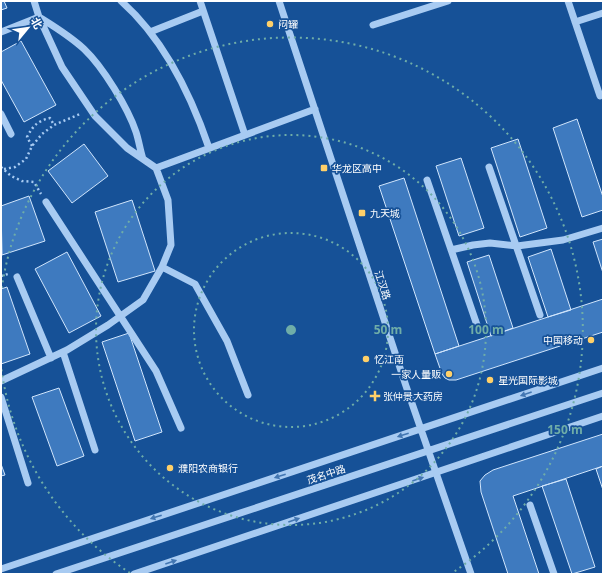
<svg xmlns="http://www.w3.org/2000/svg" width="604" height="575" font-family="'Open Sans','Noto Sans SC',sans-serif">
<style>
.building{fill:#3e7abf;stroke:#d0e5fc}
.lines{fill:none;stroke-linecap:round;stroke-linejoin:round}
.path{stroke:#a8cbf2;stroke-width:2.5;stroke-dasharray:2 3;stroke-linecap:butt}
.minor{stroke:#a8cbf2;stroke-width:7}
.oneway{fill:#4276b2}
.ring{fill:none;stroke:#6fada8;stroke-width:2;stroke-dasharray:2 4}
.poi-dot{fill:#ffd069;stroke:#165197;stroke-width:1.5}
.labels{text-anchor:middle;stroke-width:3.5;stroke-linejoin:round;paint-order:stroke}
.poi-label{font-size:10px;fill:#fff;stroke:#165197;text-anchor:start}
.street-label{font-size:10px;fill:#fff;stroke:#165197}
.centre{fill:#6fada8;stroke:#165197;stroke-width:2}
.ring-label{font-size:12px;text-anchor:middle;font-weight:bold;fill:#6fada8;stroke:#165197;stroke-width:3.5;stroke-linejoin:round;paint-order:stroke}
</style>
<rect width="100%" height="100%" fill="#165197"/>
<path class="building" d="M1 1H4L7 8 1 10Z
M21 41 56 105 24 122 1 80V52Z
M577 119 603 197V210L582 217 553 128Z
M518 139 547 228 520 237 491 148Z
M84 144 108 176 72 203 48 171Z
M461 158 484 228 459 236 436 166Z
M404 178 459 346 435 354 379 186Z
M29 196 45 241 2 255 1 206Z
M132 200 155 271 118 282 95 212Z
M603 239V273L593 242Z
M551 249 571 310 548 317 528 257Z
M67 252 101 316 69 333 35 269Z
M489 255 513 328 491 336 467 262Z
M7 287 30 354 1 364V289Z
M603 299V332L456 380H449L445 378 442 374 435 354Z
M129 333 162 432 135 441 102 342Z
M59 388 84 456 57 466 32 397Z
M603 434V466L513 496 539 574H508L481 492 480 481 485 475 493 470Z
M1 464 5 475 1 476Z
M603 466V490L596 469Z
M566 479 595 567 572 574 542 486Z"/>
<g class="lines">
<path class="path" d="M32 146 27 137C33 126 37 121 50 118L54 125
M1 167 11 176 22 181 34 182 41 194
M4 169 15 167 26 159 32 146 42 134 54 125 80 114
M1 276 8 274"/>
<path class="minor" d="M34 1 39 17C55 27 70 36 84 49 103 67 128 108 136 132 139 141 140 150 143 159
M121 1C164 39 191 95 209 148
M200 1 245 135
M279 1 406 386 471 574
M568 1 600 96
M575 22 603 13
M373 25 448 1
M1 32 39 17 62 67 95 116 127 148 156 168 168 200 171 245 162 267 143 300 108 325 67 350 1 381
M150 32 203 11
M1 114 11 134
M489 167 540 315
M156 168 315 109
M427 180 477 325
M46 202 156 371 181 428
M451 250 473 245 490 243 517 246 563 240 603 228
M162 267 195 284 227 341 248 395
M17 277 51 358
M63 352 95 450
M1 397 28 483
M530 505 554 574
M1 569 603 368
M56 574 603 393
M134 574 603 416"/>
</g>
<defs><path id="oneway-solid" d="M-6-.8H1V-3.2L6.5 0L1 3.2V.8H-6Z"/></defs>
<g class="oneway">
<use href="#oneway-solid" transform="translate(526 394) rotate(161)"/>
<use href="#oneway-solid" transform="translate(403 435) rotate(162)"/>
<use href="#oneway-solid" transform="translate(280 476) rotate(162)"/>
<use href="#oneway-solid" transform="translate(418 479) rotate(-19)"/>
<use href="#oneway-solid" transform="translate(156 517) rotate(162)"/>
<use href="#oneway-solid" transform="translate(294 520) rotate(-19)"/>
<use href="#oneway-solid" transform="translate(171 562) rotate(-19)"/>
</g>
<g class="ring">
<circle cx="291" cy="330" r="97"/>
<circle cx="291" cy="330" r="195"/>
<path d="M130 573A292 292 0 0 1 1 366M1 294A292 292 0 1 1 452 573"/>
</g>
<g class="poi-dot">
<circle cx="270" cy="24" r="4"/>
<rect x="320" y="164" width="8" height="8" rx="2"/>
<rect x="358" y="209" width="8" height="8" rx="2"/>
<circle cx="591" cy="340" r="4"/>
<circle cx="366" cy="359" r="4"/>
<circle cx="449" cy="374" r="4"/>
<circle cx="490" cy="380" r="4"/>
<path d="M373 390h4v4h4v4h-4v4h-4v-4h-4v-4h4z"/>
<circle cx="170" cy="468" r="4"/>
</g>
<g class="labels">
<g class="poi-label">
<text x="278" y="28">闷罐</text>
<text x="332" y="172">华龙区高中</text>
<text x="370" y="217">九天城</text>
<text x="583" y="344" text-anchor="end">中国移动</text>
<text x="374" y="363">忆江南</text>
<text x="441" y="378" text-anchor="end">一家人量贩</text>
<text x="498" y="384">星光国际影城</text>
<text x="383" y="400">张仲景大药房</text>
<text x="178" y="472">濮阳农商银行</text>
</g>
<g class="street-label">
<text transform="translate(383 285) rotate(72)" y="4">江汉路</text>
<text transform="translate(326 474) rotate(-18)" y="4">茂名中路</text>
</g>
</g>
<circle cx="291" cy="330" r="6" class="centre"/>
<g class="ring-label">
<text x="388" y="334">50 m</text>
<text x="486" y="334">100 m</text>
<text x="565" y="434">150 m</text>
</g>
<rect width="604" height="575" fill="none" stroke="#ffffff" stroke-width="4"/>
<g transform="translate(28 28) rotate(61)" stroke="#165197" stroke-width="3" paint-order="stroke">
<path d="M0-3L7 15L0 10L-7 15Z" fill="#ffffff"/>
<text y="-6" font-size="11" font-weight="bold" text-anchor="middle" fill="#ffffff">北</text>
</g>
</svg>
